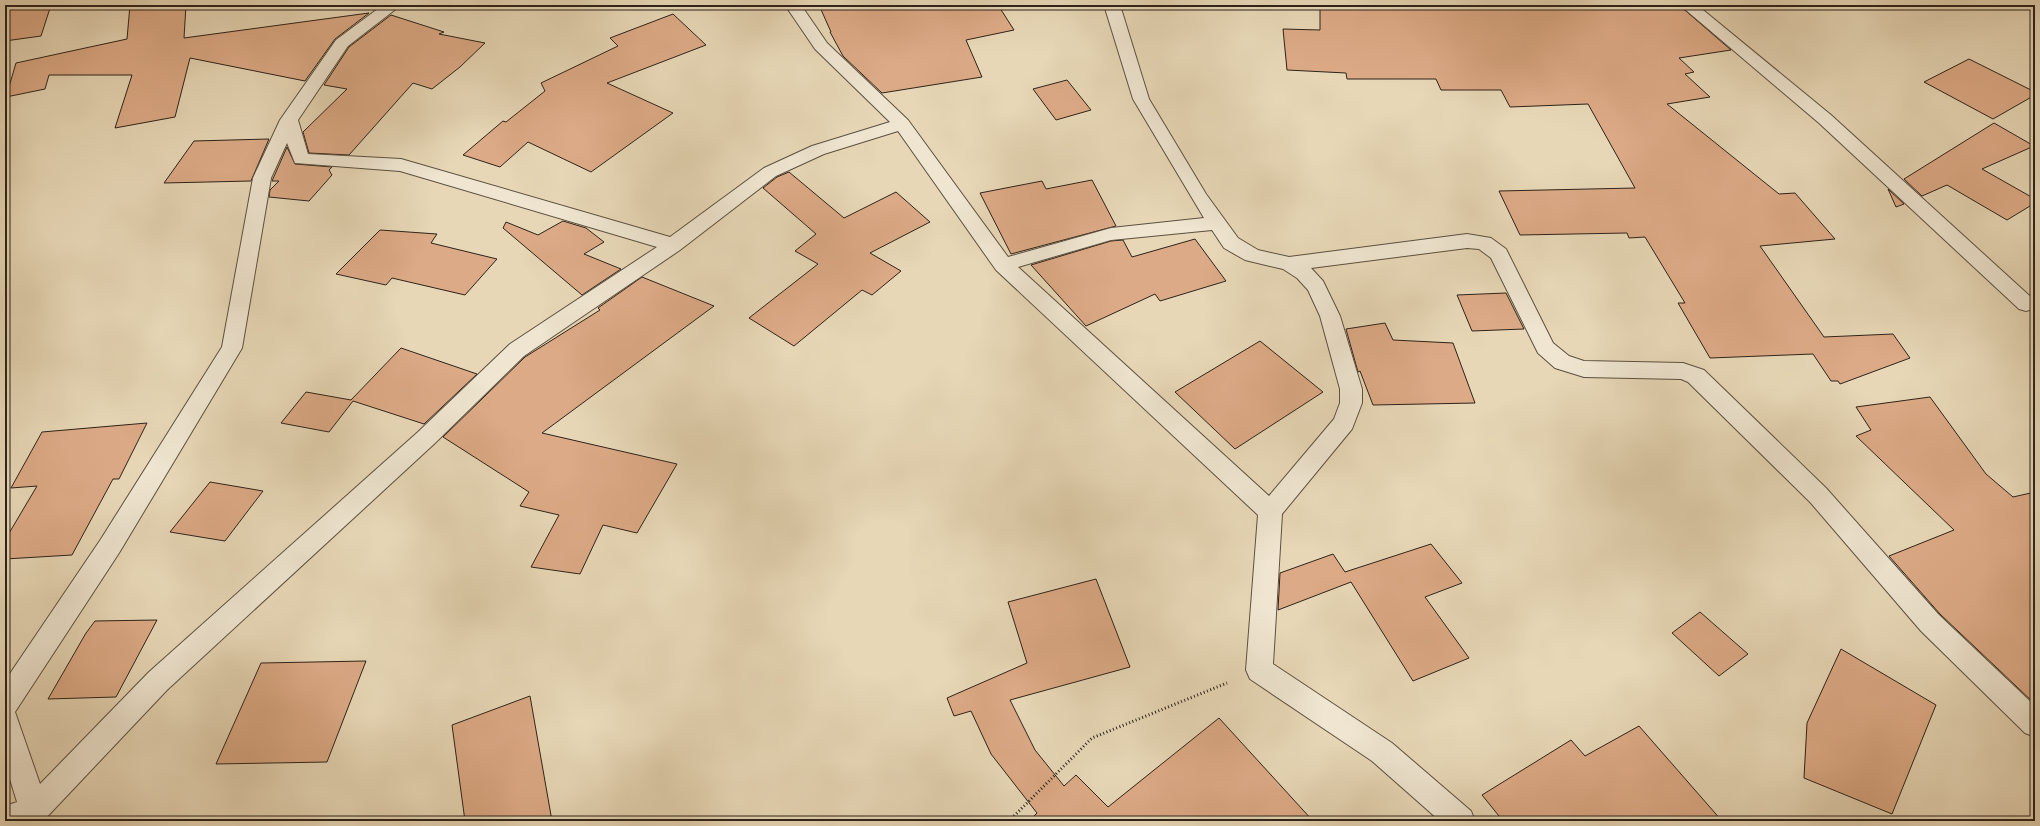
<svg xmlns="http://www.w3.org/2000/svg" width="2040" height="826" font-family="'IM FELL English',serif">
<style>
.building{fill:#dcaa86;stroke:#2d2319}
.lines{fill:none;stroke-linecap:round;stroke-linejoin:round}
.minor-casing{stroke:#5c5040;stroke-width:2}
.path{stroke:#2d2319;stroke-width:3;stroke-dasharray:1 2.5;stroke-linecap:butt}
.minor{fill:#efe5d0;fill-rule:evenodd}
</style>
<rect width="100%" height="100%" fill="#e7d7b6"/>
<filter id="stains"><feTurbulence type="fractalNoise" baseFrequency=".005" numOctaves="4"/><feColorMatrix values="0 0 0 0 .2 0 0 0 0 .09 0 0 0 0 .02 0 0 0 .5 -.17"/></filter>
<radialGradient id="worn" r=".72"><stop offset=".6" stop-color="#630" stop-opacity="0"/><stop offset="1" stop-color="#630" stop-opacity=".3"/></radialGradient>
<path class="building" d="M5 5H51L41 36 5 41Z
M130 5H186L184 38 369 13 335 39 305 81 190 58 175 117 115 128 132 75H49L45 89 6 97 16 63 127 39Z
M819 5H998L1014 30 966 40 982 77 882 93 843 56 830 32H831Z
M1320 5H1679L1731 50 1679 58 1694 72 1685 74 1710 97 1667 104 1779 194 1795 193 1835 239 1760 246 1824 337 1893 334 1910 358 1840 384 1838 381H1831L1813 354 1710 358 1678 303H1685L1645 237 1629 238 1627 233 1520 235 1499 191 1635 188 1588 104 1510 107 1501 90H1441L1436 79H1347L1346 73 1287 70 1283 29 1320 30Z
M673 14 706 45 607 83 673 113 591 172 528 142 500 167 463 155 503 121 506 122 545 91 541 83 618 46 610 38Z
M391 15 444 32 439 34 485 43 460 67 432 89 413 83 349 155 309 153 303 132 347 89 324 85 349 47Z
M1969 59 2035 92V95L1993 119 1924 82Z
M1067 80 1091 110 1056 120 1033 89Z
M1994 123 2034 146 1982 169 2035 199V203L2007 220 1947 185 1922 196 1904 179Z
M269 139 251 181 164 183 194 141Z
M287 147 295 164 332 167 329 170 332 175 309 201 269 197 270 190 279 181H272Z
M789 172 844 218 896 192 930 222 870 253 901 271 872 295 862 290 794 346 749 318 818 264 795 251 816 234 763 188 777 177Z
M1092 180 1116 226 1011 254 980 193 1042 181 1046 189Z
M1888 189 1904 204 1896 207Z
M563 221 586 228 604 242 584 254 621 269 582 295 503 228 506 222 538 235Z
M380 230 437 234 431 243 497 259 465 295 392 278 386 285 336 274Z
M1195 239 1226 281 1160 301 1155 294 1086 326 1031 265 1111 241 1123 240 1132 257Z
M642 277 714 306 542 433 677 464 637 533 603 525 580 574 531 567 559 515 520 506 529 492 443 437 525 357 600 310 598 308Z
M1506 293 1524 329 1472 331 1457 295Z
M1385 323 1393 340 1453 343 1475 403 1373 405 1360 371 1358 372 1346 329Z
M1260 341 1323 392 1235 449 1175 392Z
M401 348 477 374 424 424 353 401 329 432 281 423 306 392 351 400Z
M1930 397 1986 474 2013 497 2035 492V704L1940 614 1889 556 1954 530 1856 436 1871 430 1856 407Z
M147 423 119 479H113L72 555 5 559V540L37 486 11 488 42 432Z
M210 482 263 491 225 541 170 532Z
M1431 544 1462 583 1425 597 1469 658 1413 681 1351 582 1278 610 1280 573 1333 554 1345 572Z
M1096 579 1130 667 1010 700 1035 750 1064 786 1076 775 1108 807 1219 718 1313 821H1029L1037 813 991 754 971 711 954 716 947 698 1027 663 1008 602Z
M1700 612 1748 654 1719 676 1672 633Z
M157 620 116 697 48 699 86 633 95 621Z
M1841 649 1936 705 1892 814 1804 778 1807 723Z
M366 661 327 762 216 764 261 663Z
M530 696 552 821H465L452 725Z
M1639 726 1722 821H1503L1482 795 1571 740 1585 756Z"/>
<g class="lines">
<g class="minor-casing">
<path id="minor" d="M383 5H401L348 46 298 120 308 154 401 159 670 237 764 168 812 146 890 122 815 49 785 5H801L827 43 908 120 1008 257 1111 228 1204 218 1133 99 1104 5H1120L1149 99 1206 194 1238 238 1258 250 1289 257 1467 234 1491 238 1506 249 1553 343 1569 356 1584 361 1683 363 1704 370 1826 488 1939 615 2035 706V737L2025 733 1921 631 1810 502 1688 382 1681 379 1584 377 1555 368 1538 353 1491 258 1479 249 1467 248 1311 268 1323 281 1340 316 1362 389V403L1352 429 1282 514 1273 664 1392 743 1471 811 1475 821H1440L1372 761 1250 679 1246 670 1258 515 996 270 898 131 824 154 776 176 680 250 524 356 434 444 167 690 44 820 5 821V806L17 802 5 763V681L101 539 222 347 253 178 280 120 336 40ZM287 143 295 163 400 171 657 247 510 344 418 432 149 672 40 784 15 712 119 553 242 348 271 178ZM1212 230 1224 248 1245 260 1283 269 1297 278 1308 290 1320 316 1340 389V403L1334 419 1269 496 1018 267 1111 240Z
M1680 5H1697L1831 115 2033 299 2035 306 2033 309 2026 311 2019 309 1819 123Z"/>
</g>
<path class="path" d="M1009 821 1092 738 1227 683"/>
<use href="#minor" class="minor"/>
</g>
<rect width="2040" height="826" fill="none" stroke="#e7d7b6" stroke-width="20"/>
<rect x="6" y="6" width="2028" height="814" fill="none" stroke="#2d2319" stroke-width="2"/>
<rect x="10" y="10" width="2020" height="806" fill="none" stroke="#2d2319"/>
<rect width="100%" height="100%" filter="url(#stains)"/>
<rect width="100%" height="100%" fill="url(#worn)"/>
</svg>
